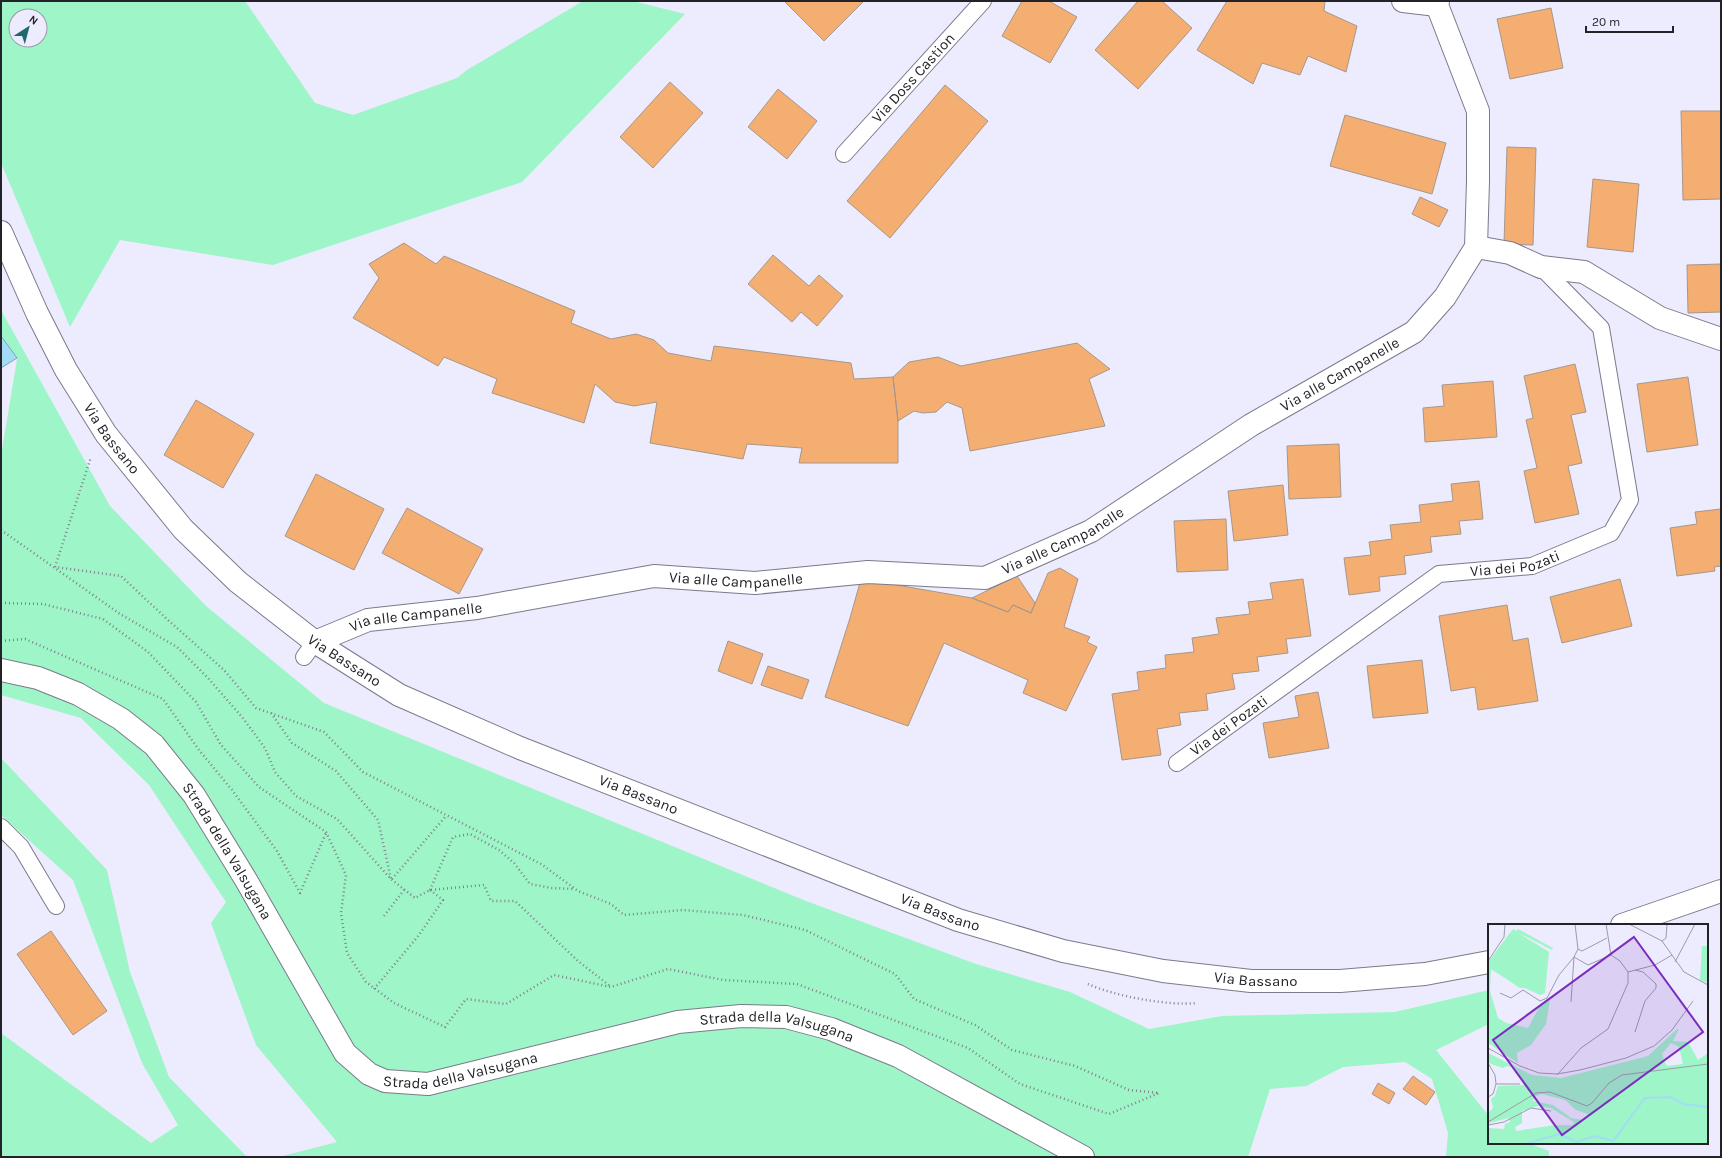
<svg xmlns="http://www.w3.org/2000/svg" width="1722" height="1158" font-family="Karla,sans-serif">
<style>
.green{fill:#9ef5c8;fill-rule:evenodd}
.water{fill:#a3dcf5;stroke:#7da4b8}
.building{fill:#f4ae71;stroke:#a7978b}
.lines{fill:none;stroke-linecap:round;stroke-linejoin:round}
.lane-casing{stroke:#7b7a8a;stroke-width:18}
.street-casing{stroke:#7b7a8a;stroke-width:24}
.secondary-casing{stroke:#7b7a8a;stroke-width:24}
.path{stroke:#82808d;stroke-width:2.5;stroke-dasharray:1 3;stroke-linecap:butt}
.lane{stroke:#fff;stroke-width:16}
.street{stroke:#fff;stroke-width:22}
.secondary{stroke:#fff;stroke-width:22}
.labels{text-anchor:middle;stroke-width:3;stroke-linejoin:round;paint-order:stroke}
.street-label{font-size:15px;fill:#232229;stroke:#edebfe}
.inset-river{fill:none;stroke:#a3dcf5;stroke-width:2}
.inset-road{fill:none;stroke:#9c9ba9;stroke-width:1}
.view{fill:#7b2cbf;fill-opacity:0.15;stroke:#7b2cbf;stroke-width:2}
.inset-edge{fill:none;stroke:#232229;stroke-width:2}
</style>
<rect width="100%" height="100%" fill="#edebfe"/>
<path class="green" d="M1 1H245L315 103 353 115 457 78 467 70 583 1H633L685 14 522 182 273 265 120 240 70 327 1 163ZM16 16H40V40H16Z
M1 310 110 506 206 606 324 703 806 901 976 964 1070 992 1149 1029 1222 1016 1395 1012 1489 990V1024L1436 1050 1489 1116V1143H1528L1549 1151V1157H1446L1448 1133 1432 1079 1405 1062 1343 1067 1306 1086 1270 1089 1248 1157H279L337 1142 256 1045 211 923 226 902 149 785 81 718 1 695V456L17 359 1 336Z
M1 758 107 870 130 972 169 1077 247 1157H1V1033L151 1143 178 1125 142 1063 73 880 1 815Z"/>
<path class="water" d="M1 336 17 358 1 368Z"/>
<path class="building" d="M784 1H864L824 41Z
M1022 1H1049L1077 17 1050 63 1002 36Z
M1138 1H1162L1192 28 1138 89 1095 50Z
M1227 1H1325L1324 11 1357 26 1346 72 1308 56 1300 75 1262 63 1253 84 1197 50Z
M1551 8 1563 68 1510 79 1497 19Z
M670 82 703 113 653 168 620 137Z
M945 85 988 121 890 238 847 201Z
M778 89 817 121 787 159 748 127Z
M1681 111H1721V199L1683 200Z
M1345 115 1446 143 1432 194 1330 166Z
M1507 147 1536 148 1533 245 1504 244Z
M1593 179 1639 184 1633 252 1587 247Z
M1420 197 1448 210 1439 227 1412 214Z
M404 243 436 264 444 256 575 311 571 323 611 339 636 334 654 340 668 353 711 361 714 346 851 363 854 379 893 377 898 421V463H799L802 448 747 444 743 459 650 443 657 402 634 406 615 402 595 384 584 423 492 393 497 379 444 357 438 366 353 318 379 278 369 264Z
M773 255 809 286 819 275 843 296 817 326 801 312 792 322 748 284Z
M1721 264V312L1688 313 1687 265Z
M1077 343 1110 369 1089 379 1105 426 970 451 962 408 947 402 936 412 923 413 914 411 898 421 893 377 909 362 938 357 961 366Z
M1575 364 1586 412 1571 415 1582 463 1568 466 1579 514 1535 523 1524 471 1537 468 1526 420 1533 418 1524 376Z
M1688 377 1698 445 1647 452 1637 384Z
M1493 381 1497 437 1425 442 1423 408 1444 406 1442 385Z
M196 400 254 434 223 488 164 455Z
M1339 444 1341 497 1289 499 1287 446Z
M316 474 384 509 354 570 285 536Z
M1479 481 1483 519 1459 521 1461 534 1430 537 1432 552 1404 556 1406 574 1379 577 1380 591 1349 595 1344 558 1371 555 1369 542 1392 539 1390 525 1421 522 1419 505 1453 501 1451 484Z
M1283 485 1288 535 1234 541 1228 491Z
M407 508 483 549 459 594 382 553Z
M1721 509V566L1714 567 1715 571 1677 576 1670 528 1697 524 1695 512Z
M1226 519 1228 570 1177 572 1174 521Z
M1060 568 1078 579 1064 627 1090 637 1087 642 1097 647 1066 711 1023 693 1028 680 944 643 908 726 825 697 850 618 861 579 972 598 1008 612 1013 605 1031 613 1048 573Z
M1017 576 1035 603 1031 613 1013 605 1008 612 972 598Z
M1303 579 1311 636 1286 639 1288 653 1257 657 1259 671 1232 674 1235 689 1206 694 1208 710 1179 713 1181 725 1157 729 1161 755 1122 760 1112 694 1139 690 1137 672 1166 668 1165 655 1194 652 1192 638 1219 634 1216 618 1250 614 1248 602 1273 599 1270 583Z
M1620 579 1632 626 1562 643 1550 597Z
M1507 605 1513 641 1528 638 1538 701 1478 710 1475 687 1451 691 1439 616Z
M728 641 763 654 752 684 718 671Z
M1422 660 1428 713 1373 718 1367 666Z
M768 666 809 680 802 699 761 685Z
M1318 692 1329 748 1269 758 1263 723 1299 717 1295 696Z
M51 931 107 1011 73 1035 17 954Z
M1413 1076 1435 1092 1426 1105 1403 1089Z
M1378 1083 1395 1093 1389 1104 1372 1094Z"/>
<g class="lines">
<g class="lane-casing">
<g id="lane">
<path id="s1" d="M844 154 983 1"/>
<path d="M304 657 315 642"/>
<path id="s2" d="M1177 763 1439 574 1532 566 1611 533 1630 500 1601 328 1541 267"/>
<path d="M1 827 21 847 56 906"/>
</g>
</g>
<g class="street-casing">
<g id="street">
<path d="M1403 1 1437 5"/>
<path d="M1476 247 1510 253 1541 267 1584 272 1660 318 1721 339"/>
<path id="s3" d="M315 642 368 620 477 608 654 576 755 583 868 572 985 578 1091 531 1251 425 1414 332 1445 297 1476 247 1478 181V111L1437 5 1438 1"/>
</g>
</g>
<g class="secondary-casing">
<g id="secondary">
<path id="s4" d="M1 232 37 313 66 370 106 434 183 529 238 582 315 642 399 695 520 748 958 920 1063 951 1163 971 1251 981H1340L1425 974 1489 962"/>
<path id="s5" d="M1 670 38 678 78 694 121 719 154 745 194 795 246 880 345 1053 369 1074 385 1081 428 1084 678 1022 741 1016 786 1017 831 1029 898 1056 1083 1157"/>
<path d="M1622 925 1721 891"/>
</g>
</g>
<path class="path" d="M1 530 120 614 177 647 208 678 242 717 265 748 275 772 296 796 337 819 391 879 415 898 430 890 484 885 491 901H515L578 961 610 986
M55 567 91 457
M1 603 43 604 103 619 148 652 196 702 221 745 259 787 326 832 346 875 341 913 347 953 366 982 394 1003 445 1027 466 999 506 1004 554 975 611 987 668 969 723 980 797 984 968 1048 1020 1084 1109 1114 1159 1093 1129 1090 1075 1066 1012 1050 975 1025 914 999 895 974 805 930 743 915 683 910 624 915 611 904 578 891 541 864 363 772 324 732 256 708 224 670 168 620 121 576 55 567
M1 641 25 639 163 699 199 750 232 790 277 851 300 893 326 833
M271 713 292 743 336 771 378 820 391 879
M392 879 446 816
M430 890 453 837 470 834 499 850 514 863 530 884 552 888 575 889
M384 916 404 890
M1088 984C1114 996 1168 1006 1196 1003
M374 989 419 935 443 900 430 890"/>
<use href="#lane" class="lane"/>
<use href="#street" class="street"/>
<use href="#secondary" class="secondary"/>
</g>
<g class="labels">
<g class="street-label">
<text dy="5" stroke="none"><textPath href="#s1" startOffset="103">Via Doss Castion</textPath></text>
<text dy="5" stroke="none"><textPath href="#s3" startOffset="1089">Via alle Campanelle</textPath></text>
<text dy="5" stroke="none"><textPath href="#s4" startOffset="235">Via Bassano</textPath></text>
<text dy="5" stroke="none"><textPath href="#s3" startOffset="765">Via alle Campanelle</textPath></text>
<text dy="5" stroke="none"><textPath href="#s2" startOffset="400">Via dei Pozati</textPath></text>
<text dy="5" stroke="none"><textPath href="#s3" startOffset="429">Via alle Campanelle</textPath></text>
<text dy="5" stroke="none"><textPath href="#s3" startOffset="105">Via alle Campanelle</textPath></text>
<text dy="5" stroke="none"><textPath href="#s4" startOffset="559">Via Bassano</textPath></text>
<text dy="5" stroke="none"><textPath href="#s2" startOffset="64">Via dei Pozati</textPath></text>
<text dy="5" stroke="none"><textPath href="#s4" startOffset="883">Via Bassano</textPath></text>
<text dy="5" stroke="none"><textPath href="#s5" startOffset="302">Strada della Valsugana</textPath></text>
<text dy="5" stroke="none"><textPath href="#s4" startOffset="1207">Via Bassano</textPath></text>
<text dy="5" stroke="none"><textPath href="#s4" startOffset="1531">Via Bassano</textPath></text>
<text dy="5" stroke="none"><textPath href="#s5" startOffset="986">Strada della Valsugana</textPath></text>
<text dy="5" stroke="none"><textPath href="#s5" startOffset="662">Strada della Valsugana</textPath></text>
</g>
</g>
<g transform="translate(1488 924)">
<rect width="220" height="220" fill="#edebfe"/>
<path d="M25 5 28 7 30 5 65 24 64 26 29 8 61 28 57 69 52 71 37 64H32L3 45 2 67 10 94 18 99 40 104 53 80 62 76 58 100 43 121 29 129 30 139 0 119V38ZM214 22H220V59L212 56ZM189 105H191L185 117 200 118 210 136 220 129V220H0V189L5 184 3 175 7 172 10 162 36 161 27 144 19 142 15 144 3 140 0 137V129L44 151 73 154 160 132ZM183 119 191 123 195 140 179 142 177 139 174 130ZM54 170 77 176 88 186 100 190 95 196 83 194 65 181 45 177 46 173ZM50 182 63 184 86 198 85 201H67L28 207 27 203 34 199V187ZM21 194 22 198 17 200 16 205 0 204 1 199Z" fill="#9ef5c8" fill-rule="evenodd"/>
<path class="inset-river" d="M37 220 71 210 89 218 107 212 125 217 157 174 182 173 195 180 220 183"/>
<path class="inset-road" d="M141 0 174 17 196 48 220 61M174 17 178 14 179 0M90 25 94 27 119 14M86 33 100 41 123 31M0 37 16 13 17 0M187 38 207 0M140 48 167 41 184 31M12 69 23 74 35 66 52 77 59 74 71 51 86 33 90 25 87 0M83 78 86 33M147 108 157 77 168 64V60L155 48 147 46M0 124 32 142 51 149 69 150 92 146 138 134 166 122 184 106 205 77M0 139 7 151 8 160 5 170 0 173M69 151 93 124 120 105 140 59V48L132 37 123 31 118 0M8 160H32M0 198 48 169 62 168 99 182 104 179 121 159 134 151 220 140M0 201 16 198 43 184 63 187"/>
<path class="view" d="M146 13 215 108 74 211 5 116Z"/>
<rect width="220" height="220" class="inset-edge"/>
</g>
<rect width="1722" height="1158" fill="none" stroke="#232229" stroke-width="4"/>
<g transform="translate(28 28) rotate(36)"><circle r="19" fill="#edebfe" stroke="#9c9ba9"/>
<path d="M0-3L7 15L0 10L-7 15Z" fill="#1d696f"/>
<text y="-6" font-size="11" font-weight="bold" text-anchor="middle" fill="#232229">N</text>
</g>
<path d="M1586 26v6h87v-6" fill="none" stroke="#232229" stroke-width="2"/>
<text x="1592" y="26" font-size="12" fill="#232229" stroke="#edebfe" stroke-width="3" paint-order="stroke">20 m</text>
</svg>
